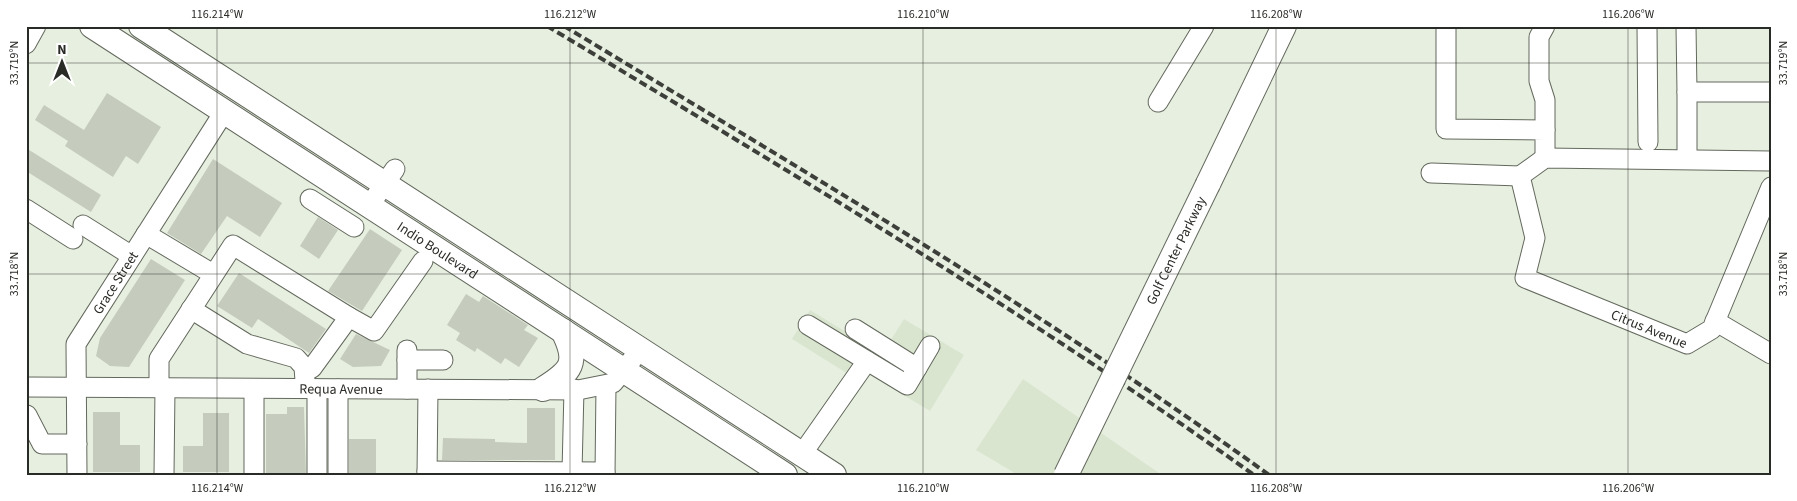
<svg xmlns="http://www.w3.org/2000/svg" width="1797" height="501" font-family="'Source Sans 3',sans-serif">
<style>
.built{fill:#dae5d0}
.building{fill:#c5ccbe}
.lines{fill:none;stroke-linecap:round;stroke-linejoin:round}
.minor-casing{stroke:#63695d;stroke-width:21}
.major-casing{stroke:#63695d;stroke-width:26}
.minor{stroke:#fff;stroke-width:19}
.major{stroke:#fff;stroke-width:24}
.rail{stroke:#3d403a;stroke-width:4;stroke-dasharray:8 4;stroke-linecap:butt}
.major-bridge-casing{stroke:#63695d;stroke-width:26;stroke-linecap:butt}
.major-bridge{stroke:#fff;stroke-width:24}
.ticks{fill:none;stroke:#292b26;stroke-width:1;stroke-opacity:0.45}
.labels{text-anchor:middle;stroke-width:4.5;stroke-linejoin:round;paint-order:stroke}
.street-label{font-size:14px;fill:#292b26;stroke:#fff}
.neatline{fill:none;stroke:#292b26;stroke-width:2}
.ticks-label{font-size:12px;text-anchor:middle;fill:#292b26}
</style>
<rect width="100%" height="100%" fill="#e7efe0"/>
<path class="built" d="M810 310 882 354 904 319 964 355 930 411 867 373 861 382 792 339Z
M1023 379 1162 475H1018L976 450Z"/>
<path class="building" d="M107 93 161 127 138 164 126 156 113 177 65 146 68 141 35 120 44 105 84 130Z
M26 148 101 195 91 212 26 171Z
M213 159 282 203 260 237 227 216 201 254 167 233Z
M318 217 338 230 319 259 300 246Z
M370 229 402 250 362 311 328 291Z
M151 259 185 280 129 367 110 366 96 356 100 338Z
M239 273 326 329 309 353 258 319 252 328 217 306Z
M466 294 479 302 483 296 528 325 524 330 538 338 519 367 505 358 501 364 477 348 475 352 456 340 460 333 447 325Z
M356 334 390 350 381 366 353 367 340 359Z
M287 407H304L306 475H266V414H287Z
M527 408H555V460H442L443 438 495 439V442L527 443Z
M93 412H120V445H140V472H93Z
M203 413H229V472H183V446H203Z
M349 439H376V474H349Z"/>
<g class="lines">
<g class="minor-casing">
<g id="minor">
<path d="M1446 26V129L1545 130V158"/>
<path d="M1647 26 1648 142"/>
<path d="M1686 26 1687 92"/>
<path d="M26 44 36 26"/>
<path d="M1158 102 1204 26"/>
<path d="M1545 130V100L1539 81V37L1545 26"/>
<path d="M1687 159V92H1771"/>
<path id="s1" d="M1771 161 1545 158 1520 176 1535 238 1525 278 1687 344 1712 329 1771 187"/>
<path d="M1431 173 1520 176"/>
<path d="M310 199 354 227"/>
<path d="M369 206 395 169"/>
<path d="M26 209 73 239"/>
<path d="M83 225 132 256"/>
<path d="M146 234 213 274"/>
<path d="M191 309 247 344 296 358 304 367 305 381"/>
<path d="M349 317 374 331 423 261"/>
<path d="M1715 321 1771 354"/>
<path d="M808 325 907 385 930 346"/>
<path d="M855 329 917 368"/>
<path d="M407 350V389"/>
<path d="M407 360H443"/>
<path id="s2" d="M26 387 578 390 613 383 640 350"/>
<path d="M159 388V359L233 245 349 317 312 368 305 371"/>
<path d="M317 389V475"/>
<path d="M27 415 42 444H77"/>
<path d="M802 454 867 361"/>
<path d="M427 471 605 472"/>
<path d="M572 472 574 389"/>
<path id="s3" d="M77 475 76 344 224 112"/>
<path d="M164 475 165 388"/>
<path d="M254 475V389"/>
<path d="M338 475V389"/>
<path d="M427 475 428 389"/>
<path d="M605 475 606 385"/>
</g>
</g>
<g class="major-casing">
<g id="major">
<path id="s4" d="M92 26 785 475"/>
<path d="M141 26 834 475"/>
<path d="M1208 184 1284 26"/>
<path d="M543 389C572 371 579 363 563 331"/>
</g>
</g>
<use href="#minor" class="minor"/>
<use href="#major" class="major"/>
<path class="rail" d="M547 26C787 170 1026 312 1254 475
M564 26C802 170 1043 311 1269 475"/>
<g class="major-bridge-casing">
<g id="major-bridge">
<path id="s5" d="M1066 475 1208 184"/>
</g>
</g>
<use href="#major-bridge" class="major-bridge"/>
</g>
<path class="ticks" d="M217 26V475M570 26V475M923 26V475M1276 26V475M1628 26V475M26 63H1771M26 274H1771"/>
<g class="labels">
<g class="street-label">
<text dy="5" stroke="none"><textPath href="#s4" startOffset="412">Indio Boulevard</textPath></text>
<text dy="5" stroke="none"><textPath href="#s5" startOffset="250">Golf Center Parkway</textPath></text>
<text dy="5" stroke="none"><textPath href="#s3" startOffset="204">Grace Street</textPath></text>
<text dy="5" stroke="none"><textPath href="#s1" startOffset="496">Citrus Avenue</textPath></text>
<text dy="5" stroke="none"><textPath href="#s2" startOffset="315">Requa Avenue</textPath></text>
</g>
</g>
<rect width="1797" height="501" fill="none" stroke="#ffffff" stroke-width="55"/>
<g transform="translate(62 62)" stroke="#ffffff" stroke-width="4" paint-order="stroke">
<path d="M0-4L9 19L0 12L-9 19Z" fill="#292b26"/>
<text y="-8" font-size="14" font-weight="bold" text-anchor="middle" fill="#292b26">N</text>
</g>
<rect x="28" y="28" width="1742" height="446" class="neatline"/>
<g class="ticks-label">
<text x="217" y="18">116.214°W</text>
<text x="570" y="18">116.212°W</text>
<text x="923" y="18">116.210°W</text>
<text x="1276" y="18">116.208°W</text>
<text x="1628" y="18">116.206°W</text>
<text transform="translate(14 63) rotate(-90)" y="4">33.719°N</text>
<text transform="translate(1783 63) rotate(-90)" y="4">33.719°N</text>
<text transform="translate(14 274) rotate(-90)" y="4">33.718°N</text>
<text transform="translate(1783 274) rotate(-90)" y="4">33.718°N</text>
<text x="217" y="492">116.214°W</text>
<text x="570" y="492">116.212°W</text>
<text x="923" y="492">116.210°W</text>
<text x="1276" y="492">116.208°W</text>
<text x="1628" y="492">116.206°W</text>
</g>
</svg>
